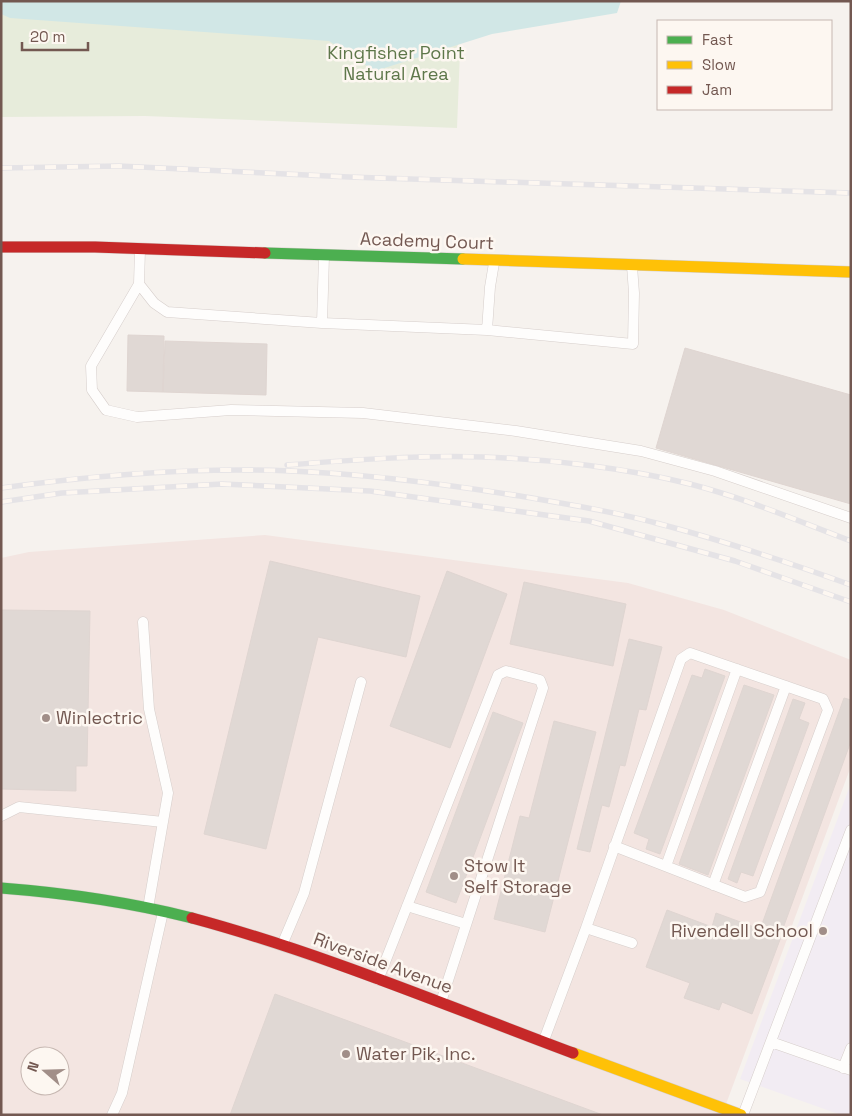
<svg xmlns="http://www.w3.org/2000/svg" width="852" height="1116" font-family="'Space Grotesk',sans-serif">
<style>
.commercial{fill:#f3e5e1;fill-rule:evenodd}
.education{fill:#f2ecf3}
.green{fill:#e7ecdb}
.water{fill:#d1e7e6}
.building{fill:#e0d8d4;stroke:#dfd5d1}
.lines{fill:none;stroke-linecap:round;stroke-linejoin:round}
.lane-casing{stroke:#d6cecb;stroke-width:11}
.fast-casing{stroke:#d4cec9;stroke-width:12}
.slow-casing{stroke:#d4cec9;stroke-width:12}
.jam-casing{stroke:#d4cec9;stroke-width:12}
.lane{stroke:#fefdfc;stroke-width:10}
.fast{stroke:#4caf50;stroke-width:11}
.slow{stroke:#ffc107;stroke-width:11}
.jam{stroke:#c62828;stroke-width:11}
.rail-casing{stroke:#e5e3e6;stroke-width:5.5}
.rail{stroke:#fdf7f1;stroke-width:4;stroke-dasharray:11;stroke-linecap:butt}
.poi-dot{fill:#a18e88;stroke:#fdf7f1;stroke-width:2}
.labels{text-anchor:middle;stroke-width:5;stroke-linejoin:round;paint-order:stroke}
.park-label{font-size:18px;fill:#5e774a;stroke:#fdf7f1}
.street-label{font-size:18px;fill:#735851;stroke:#fdf7f1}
.poi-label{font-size:18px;fill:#735851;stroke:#fdf7f1;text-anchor:start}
</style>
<rect width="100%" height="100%" fill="#f6f2ee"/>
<path class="commercial" d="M265 535 628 583 724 610 851 660V766L722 1115H1V558L29 552ZM30 1056H60V1086H30Z"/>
<path class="education" d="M851 783V1115H841L740 1079Z"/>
<path class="green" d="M1 1H462L457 128 145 116 1 117Z"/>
<path class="water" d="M1 1H621L617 13 492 34 375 71 329 41 10 18 1 14Z"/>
<path class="building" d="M128 335 164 336 163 392 127 391Z
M165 341 267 344 266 395 163 392Z
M685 348 851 395V504L656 448Z
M270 561 420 596 406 657 318 637 266 849 204 834Z
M447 571 507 594 450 748 390 726Z
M524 582 626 604 613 666 510 644Z
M1 610 90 611 87 766H76V791L1 789Z
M629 639 662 647 646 710 639 709 625 766 620 765 609 807 602 805 590 852 577 849Z
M705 669 725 676 660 854 646 849 649 839 634 833 692 675 702 678Z
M744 685 774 695 708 875 679 864Z
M844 698 851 700V741L782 931 762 924Z
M793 699 805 703 799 719 809 723 753 876 741 872 737 883 728 879Z
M493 712 523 723 456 903 426 892Z
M554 721 596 732 545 932 494 919 520 816 529 818Z
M667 910 712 927 716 913 781 937 752 1014 722 1002 719 1010 684 998 690 983 646 967Z
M275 994 603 1115H230Z"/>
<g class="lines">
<g class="lane-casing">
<path id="lane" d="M140 250 139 284 154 303 167 312 322 323
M324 256 322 323 487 330
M494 263 490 287 487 330 633 344 634 293 632 266
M139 284 91 366 92 390 106 410 137 417 231 410 363 413 516 431 641 451 715 471 851 518
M143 622 149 709 168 793 148 908
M1 816 19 807 163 822
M666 866 737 669
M713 885 786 686
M407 906 466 924
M586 928 681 659 690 653 823 699 828 710 760 892 745 897 614 846
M282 945 304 893 361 682
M378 980 498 675 506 671 540 680 543 688 441 1002
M544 1040 586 928 632 943
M771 1042 851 1070
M843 1068 851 1048
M112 1115 122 1093 163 912
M743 1115 851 830"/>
</g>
<g class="fast-casing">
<path id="fast" d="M265 253 463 259
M1 888C66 893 129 902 192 918"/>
</g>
<g class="slow-casing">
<path id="slow" d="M463 259 851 272
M573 1053 741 1115"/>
</g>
<g class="jam-casing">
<path id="jam" d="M1 247H95L265 253
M192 918C322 953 447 1006 573 1053"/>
</g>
<use href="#lane" class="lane"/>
<use href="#fast" class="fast"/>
<use href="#slow" class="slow"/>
<use href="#jam" class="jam"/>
<g class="rail-casing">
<path id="rail" d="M1 168 119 166 349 177 851 193
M287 465C352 460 418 455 483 457 549 459 626 468 690 484 745 498 798 521 851 541
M1 488C97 475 194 467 291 471 368 474 444 484 520 496 566 504 612 511 656 523 722 540 787 562 851 585
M1 502 62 493 222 484 370 491 589 521 735 561 851 602"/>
</g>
<use href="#rail" class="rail"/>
</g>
<g class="poi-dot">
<circle cx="46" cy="718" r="5"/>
<circle cx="454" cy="876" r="5"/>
<circle cx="823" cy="931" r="5"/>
<circle cx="346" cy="1054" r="5"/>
</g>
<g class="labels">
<g class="park-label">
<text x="396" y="59">Kingfisher Point<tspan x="396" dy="21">Natural Area</tspan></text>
</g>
<g class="street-label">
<text transform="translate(427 241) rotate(2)" y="6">Academy Court</text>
<text transform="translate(383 963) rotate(20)" y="6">Riverside Avenue</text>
</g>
<g class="poi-label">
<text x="56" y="724">Winlectric</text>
<text x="464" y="872">Stow It<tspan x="464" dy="21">Self Storage</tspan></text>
<text x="813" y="937" text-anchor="end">Rivendell School</text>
<text x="356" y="1060">Water Pik, Inc.</text>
</g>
</g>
<rect width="852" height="1116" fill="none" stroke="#735851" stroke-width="5"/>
<rect x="657" y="20" width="175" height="90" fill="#fdf7f1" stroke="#c6b7b1"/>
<rect x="667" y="36" width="25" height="8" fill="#4caf50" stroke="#c6b7b1"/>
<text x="702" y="45" font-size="15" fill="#735851">Fast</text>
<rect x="667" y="61" width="25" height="8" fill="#ffc107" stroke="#c6b7b1"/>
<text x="702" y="70" font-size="15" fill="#735851">Slow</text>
<rect x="667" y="86" width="25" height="8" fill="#c62828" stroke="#c6b7b1"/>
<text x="702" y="95" font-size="15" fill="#735851">Jam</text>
<g transform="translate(45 1071) rotate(290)"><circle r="24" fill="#fdf7f1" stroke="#c6b7b1"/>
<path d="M0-4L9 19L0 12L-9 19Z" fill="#a18e88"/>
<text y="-8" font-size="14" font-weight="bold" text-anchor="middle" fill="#735851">N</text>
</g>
<path d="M22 42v8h66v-8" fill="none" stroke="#735851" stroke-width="2.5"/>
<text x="30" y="42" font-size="15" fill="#735851" stroke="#fdf7f1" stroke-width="4" paint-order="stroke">20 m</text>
</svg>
